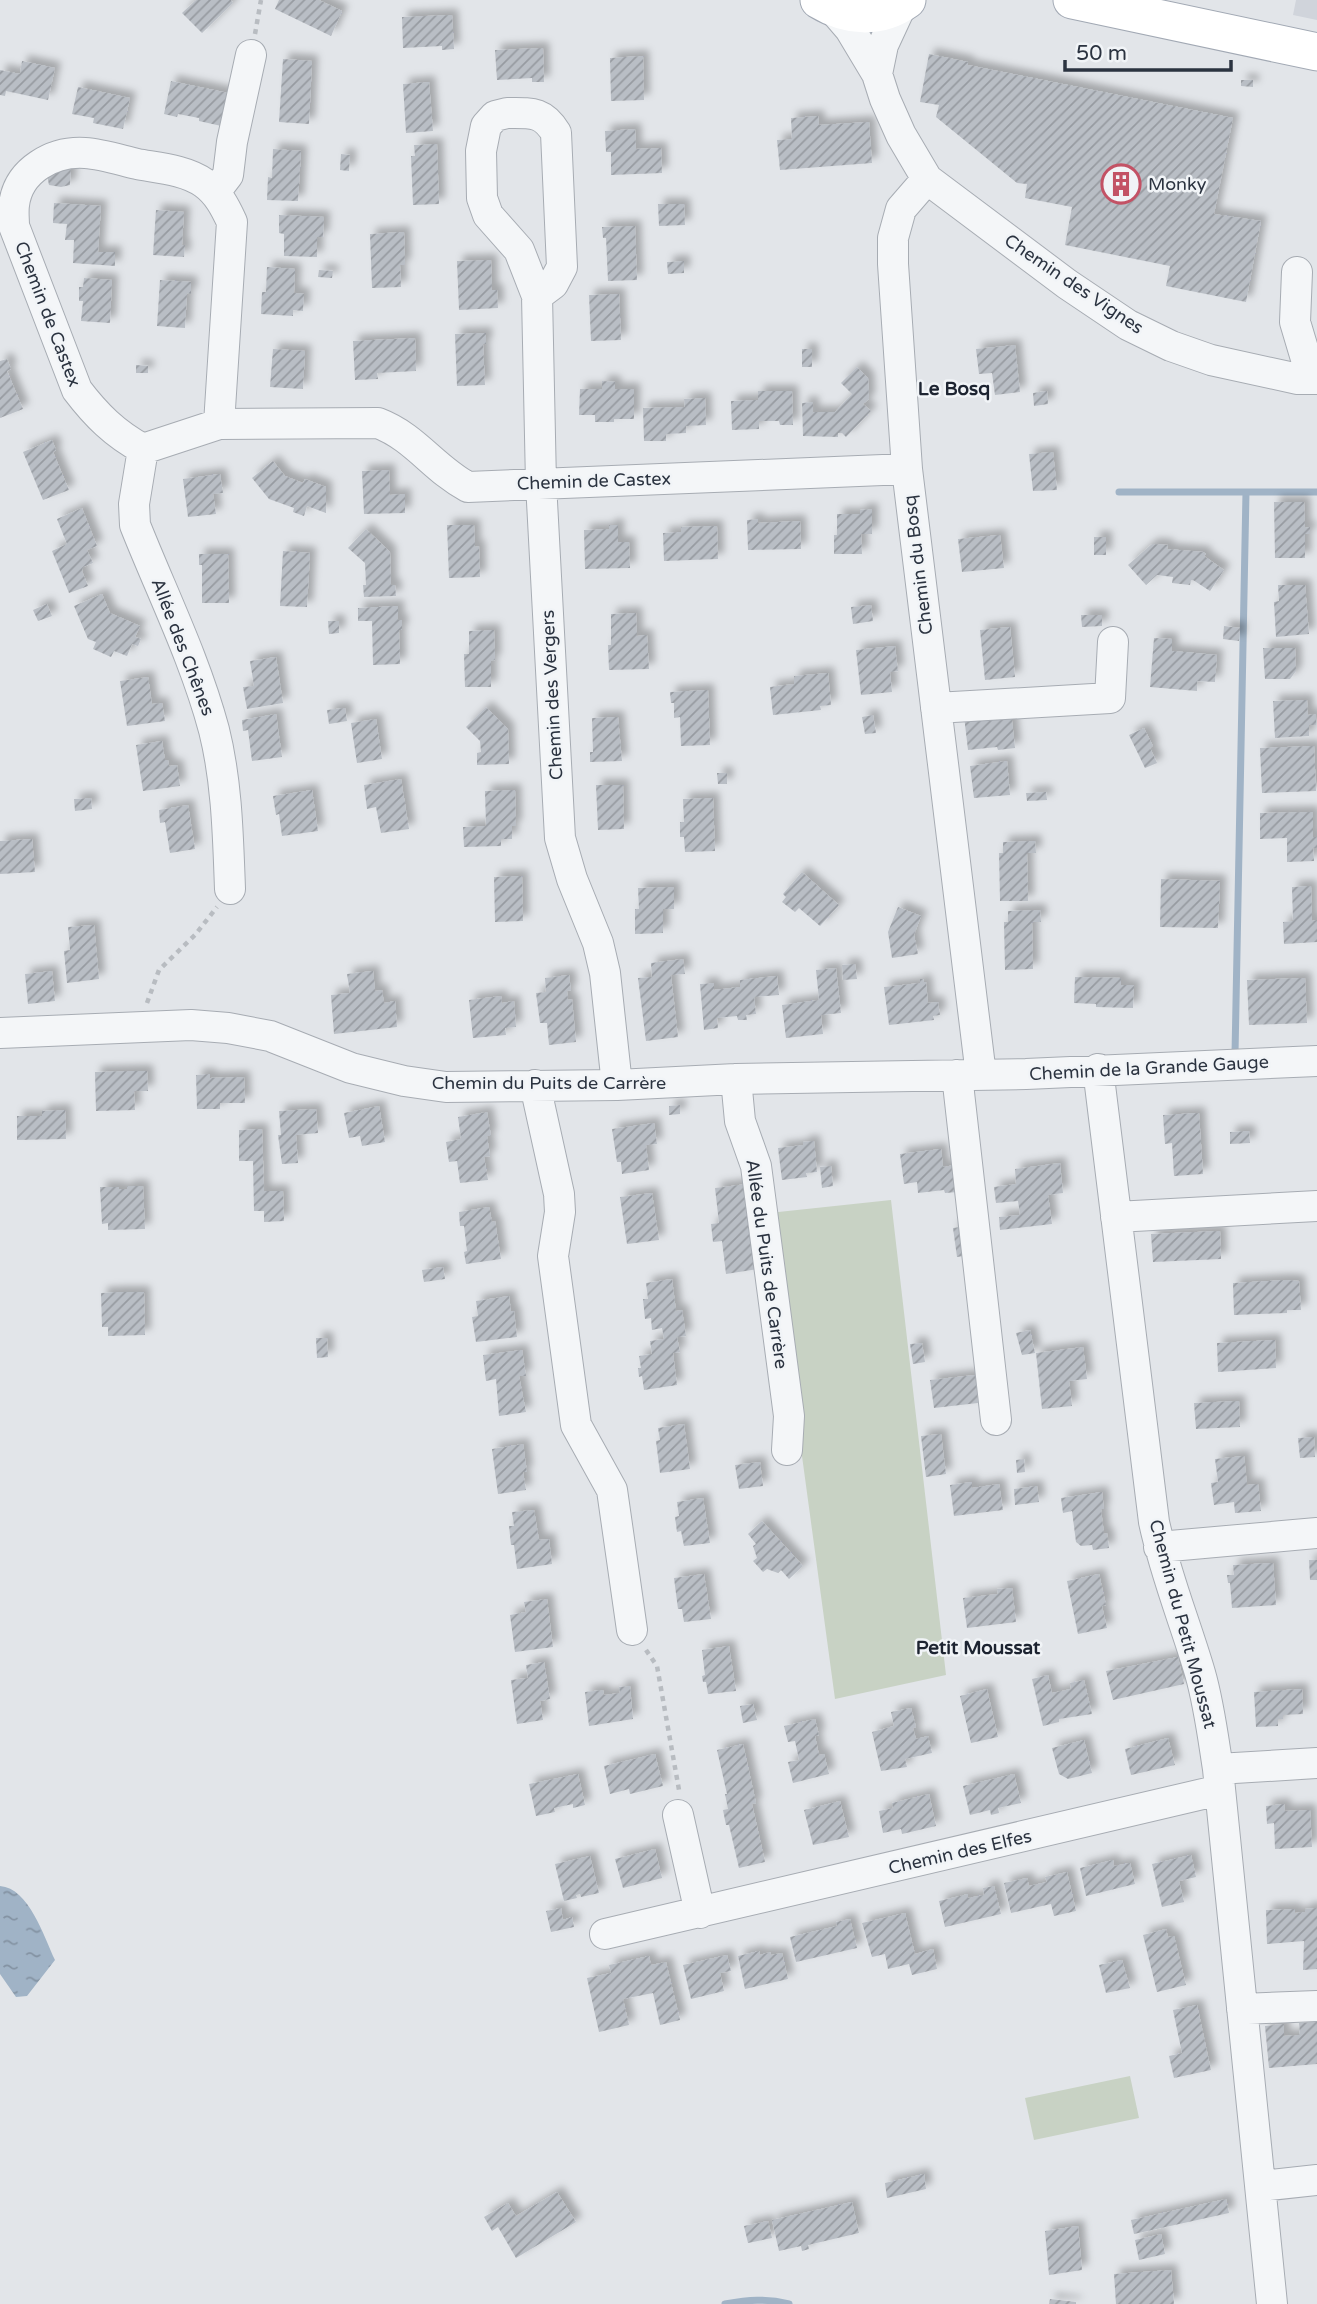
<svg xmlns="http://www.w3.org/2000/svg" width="1317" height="2304" font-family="'Varela Round',sans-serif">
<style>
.built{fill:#d0d4db}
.green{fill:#c8d2c4}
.water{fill:url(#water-ripples)}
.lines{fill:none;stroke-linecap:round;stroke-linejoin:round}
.stream{stroke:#a0b3c6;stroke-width:7}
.building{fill:url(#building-hatch);filter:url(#shadow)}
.minor-casing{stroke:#a7acb3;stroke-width:32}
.major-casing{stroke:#a2a9b4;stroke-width:39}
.path{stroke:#b8bcc1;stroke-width:4.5;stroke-dasharray:5 5;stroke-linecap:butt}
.minor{stroke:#f4f6f8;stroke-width:30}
.major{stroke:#fff;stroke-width:37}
.labels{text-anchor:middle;stroke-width:5;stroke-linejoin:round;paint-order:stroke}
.poi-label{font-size:18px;fill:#2b3340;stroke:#f1f4f7;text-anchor:start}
.street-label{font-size:18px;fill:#2b3340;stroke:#f1f4f7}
.neighbourhood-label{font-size:19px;font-weight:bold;fill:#1d2431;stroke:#f1f4f7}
</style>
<defs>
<pattern id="water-ripples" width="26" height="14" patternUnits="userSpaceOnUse" patternTransform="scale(1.75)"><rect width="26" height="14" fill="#a0b3c6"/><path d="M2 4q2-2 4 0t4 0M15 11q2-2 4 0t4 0" fill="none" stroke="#8392a2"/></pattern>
<pattern id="building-hatch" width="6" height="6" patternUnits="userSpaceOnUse" patternTransform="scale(1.75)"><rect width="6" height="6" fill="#b9bec5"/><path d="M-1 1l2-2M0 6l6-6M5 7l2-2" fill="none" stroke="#979ba1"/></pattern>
<filter id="shadow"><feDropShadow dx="6" dy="-6" stdDeviation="3.5" flood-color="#0004"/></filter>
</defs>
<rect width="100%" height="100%" fill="#e2e5e9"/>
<path class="built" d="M1296 0H1317V20L1293 15Z"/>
<path class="green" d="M891 1200 946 1675 835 1699 769 1213Z
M1130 2076 1139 2118 1034 2140 1025 2098Z"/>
<path class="water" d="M0 1886C29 1888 44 1937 55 1960L27 1996 16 1997 0 1974Z"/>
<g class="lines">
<path class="stream" d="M1119 492H1317
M1235 1054 1246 492
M725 2304C748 2300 766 2298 789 2304"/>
</g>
<path class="building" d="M196 0H231L233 3 202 33 182 13Z
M279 0H319L342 11 331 36 275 9Z
M452 15 454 49 442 50V46L403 48 402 17Z
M543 48 544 82H532V78L497 80 495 50Z
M929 54 968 62V65L1233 118 1214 214 1261 221 1246 302 1166 286 1170 266 1065 245 1072 207 1025 198 1027 184 1017 183 936 117 939 105 920 102Z
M643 56 644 100 611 101 610 58Z
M283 59 312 61 309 124 279 122Z
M22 61 55 68 48 100 6 91 5 96 0 95V70L20 74Z
M1241 80H1253V87L1241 86Z
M171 81 233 94 226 127 199 121V118L178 114 177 117 164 114Z
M429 82 433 131 406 133 403 84Z
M78 87 130 98 123 129 93 123 94 118 72 114Z
M818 116 819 125 869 122 872 163 780 170 777 140 792 139 791 118Z
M635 129 636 149 661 148 662 173 611 175V152H606L605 131Z
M437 144 439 204 413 205 411 156H415L414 145Z
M273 149 301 151 298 201 267 200 268 177 272 178Z
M341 154 350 155 349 171 340 170Z
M71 165 70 185 61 187 49 185 46 170Z
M54 203 101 206 98 252H115V266L73 263 74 240H65L67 224 53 223Z
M658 204H684L685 225 659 226Z
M156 210 184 212 182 245H185L184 257 153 255Z
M279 215 324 217 323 237H317V257L284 256V234L279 233Z
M635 226 637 280 608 281 606 238H603L602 227Z
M404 232 405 265H400L401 287 372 288 370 234Z
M491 260 492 290H497L498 308 459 310 457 261Z
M684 261V273L668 274 667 262Z
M267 267 295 269 294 293 304 294 303 311 293 310V316L261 314 262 292H266Z
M319 270 333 271 332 278 318 277Z
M84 278 112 280 110 323 81 321 83 301H79V287H83Z
M160 280 191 282V294L187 293 185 328 157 326Z
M619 294 621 340 591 341 589 295Z
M486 333V344H483L485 385 457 386 455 334Z
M415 338 416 371 377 373 378 379 355 380 353 341Z
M1015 345 1020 392 995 395 992 373 979 374 976 349Z
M273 349 305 351 303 389 270 387Z
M802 349H812V367H802Z
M7 359 11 369 7 371 23 409 0 418V361Z
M136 365 148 366V373H136Z
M857 367 868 378 869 399 863 404 871 411 846 437 842 433H838V437L803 436 802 403 813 402V412H835L852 394 841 383Z
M602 381 615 382V389H634V419H614V422H595V415H579L580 389H602Z
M758 391H792L793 425H780L779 421H759V429L732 430 731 401 758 400Z
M1047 391 1048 404 1034 406 1033 393Z
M705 398 706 425 686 426V433L666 434V441H644L643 408 685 407 684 399Z
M52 440 56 450 53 452 69 490 43 500 23 452Z
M1053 452 1057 490 1033 491 1029 454Z
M273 461 285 476 303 483 305 479 326 487V513L307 506 304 516 293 512 294 508 269 499 252 478Z
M389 470 390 495 405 494V513L364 514 362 471Z
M220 474 223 493 213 494 216 514 188 517 183 479Z
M1274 502H1304L1305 528 1310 527V534H1305V558H1275Z
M82 508 97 546 87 550 93 563 83 567 82 571 88 586 69 593 52 551 67 544 57 519Z
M872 509V534H861L862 554H834V535H837V514H860V510Z
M758 519V523L800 521 801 549 748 550 747 520Z
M447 525H474L475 547 479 546 480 577 449 578Z
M609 525H618V542H629L630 568 585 569 584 530 609 529Z
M717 526 718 559 664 561 663 533 681 532V527Z
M366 529 390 552 391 585H395L396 596 364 597 363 585H366L365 563 348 548Z
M1000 535 1004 568 962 572 958 539Z
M1094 537H1106V555H1094Z
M1152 544 1168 545 1167 549 1203 552 1206 554 1204 556 1224 570 1210 591 1193 580H1191L1190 585 1172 583 1173 577 1157 575 1146 585 1128 565Z
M283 551 310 553 307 607 280 606Z
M199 554H228L229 603H202V565H199Z
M1278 585H1305L1309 634 1276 637 1274 602 1279 601Z
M102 594 110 613 140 626 135 637 141 639 138 646 132 644 127 656 114 651 111 657 93 649 96 642 88 639 74 606Z
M47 604 52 616 38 621 33 610Z
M871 605 873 621 853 624 851 607Z
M398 606V620H402V630H399L400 664 373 665 372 621H358V608Z
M636 613 637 636 647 635 649 669 609 670 608 645H611V614Z
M1081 615H1102V626L1082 627Z
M328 621H339V633L329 634Z
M1224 626 1240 628 1239 641 1223 639Z
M1010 627 1015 677 985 680 980 630Z
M494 630 495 660 491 661V687H465L464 654H469V631Z
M1154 638 1172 639V651L1217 655 1215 682 1197 681V691L1150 687Z
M895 646 898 671 890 672 892 692 861 695 856 650Z
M1263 648H1295L1296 671 1290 679H1265Z
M276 657 283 703 247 709 243 687 254 686 250 661Z
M828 673 831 705 820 706 821 710 773 715 770 687 794 684V676Z
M148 677 152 704 162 703 165 721 127 726 120 681Z
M708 690 710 745 681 746 680 717 674 718V703H671L670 692Z
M1307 700 1308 715 1316 714V725H1309V736L1275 738 1273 701Z
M486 707 508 729 509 764 477 765V753L481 752 480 741 466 727Z
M345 708 347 721 329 724 327 710Z
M1011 712 1015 748 998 750 997 747 968 750 964 716Z
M276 714 282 757 252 761 248 730 243 731 242 720Z
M873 715 876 733 865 734 862 717Z
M618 717 622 761 590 762V752H593L592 718Z
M376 719 382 759 357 763 351 723Z
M1144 728 1153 746 1150 748 1157 763 1145 768 1129 735Z
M162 741 165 760H168L169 766 177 765 180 786 143 791 136 745Z
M1314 746 1316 791 1262 793 1260 748Z
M1007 761 1010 795 974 798 970 766Z
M717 773H727V784H718Z
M401 779 409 829 381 833 376 807 367 809 364 785Z
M596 785H623L624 829 598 830Z
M312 790 318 831 282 836 279 814 276 815 273 796Z
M515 790 516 826H512V839H501V846L464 847 463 827 486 826 485 791Z
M1046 792 1047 800 1027 801 1026 793Z
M91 798 92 809 75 811 74 799Z
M713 798 715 851 685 852 684 837H680V822H684L683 799Z
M188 805 195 849 170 853 165 822 160 823 159 810Z
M1313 812V837H1317V848H1313L1314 861 1287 862V838L1260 839V813Z
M32 839 35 872 0 874V841Z
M1035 841 1036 853H1027L1028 901H1000L999 853H1003V842Z
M802 872 839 905 820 926 799 908 795 912 782 902 786 897 783 894Z
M522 876 523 921 495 922 494 877Z
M1161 879 1220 881 1218 928 1160 927Z
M1311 886 1312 921 1317 920V942L1284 944 1283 922 1293 921 1292 887Z
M674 887V909H663V933L635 934V909H639L638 888Z
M898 907 921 916 914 935 918 954 892 958 888 932Z
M1040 910 1041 922H1032L1033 969 1005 970 1004 922H1008V911Z
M94 925 99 979 67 983 64 951 70 950 68 927Z
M683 959 685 974 671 975 678 1037 646 1041 638 978 652 977 651 963Z
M855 964 857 979 843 980 842 965Z
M836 968 841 1013 821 1015 823 1034 786 1038 782 1005 819 1000 816 970Z
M52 971 55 1001 28 1004 25 974Z
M373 971 375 991 382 990 384 1003 395 1001 397 1027 334 1034 331 995 350 993 347 974Z
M569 975 571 990 567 991 568 1000 572 999 576 1042 549 1045 547 1023H540L536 993 546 992 545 978Z
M777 976 779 995 754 997 756 1014 746 1015 747 1020H738L737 1016 717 1018 718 1028 704 1030 700 984 714 983V990L740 987V980Z
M1075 977 1121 978V985H1134L1133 1008 1096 1007V1004L1074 1003Z
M1305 978 1307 1023 1249 1025 1247 980Z
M920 979H923L924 982H926L928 1003 938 1002 940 1015 933 1016 934 1020 889 1025 884 987 920 983Z
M501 996 502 1003 514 1001 516 1027 505 1028 506 1035 473 1038 469 1000Z
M134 1071H147L148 1091H134L135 1110 96 1111 95 1072Z
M210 1074V1078L244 1077 245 1103H220V1109H197L196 1075Z
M680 1105V1114L669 1115V1106Z
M379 1106 385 1142 362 1146 360 1136 349 1138 344 1113Z
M316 1109 318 1133 296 1135 298 1163 282 1164 278 1135H281L279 1111Z
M65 1110 66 1139 17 1140V1116H42V1111Z
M487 1112 491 1136H487L490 1156 484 1157 488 1180 460 1183 457 1161 449 1162 446 1142 461 1139 458 1117Z
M1199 1113 1203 1174 1174 1176 1172 1143 1165 1144 1163 1115Z
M654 1123 657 1144 646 1145 649 1170 622 1174 621 1162H617L612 1129Z
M262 1129 264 1191H283L284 1221 264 1222V1211H254L253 1161H239V1130Z
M1249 1131 1250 1143 1230 1144V1132Z
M814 1141 817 1172 806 1173 807 1177 782 1180 778 1148 803 1145V1142Z
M941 1149 943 1167 955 1165 958 1192 945 1193 944 1190 918 1193 917 1182 904 1184 900 1154Z
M1060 1163 1063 1193 1048 1195 1052 1224 1000 1230 999 1217 1020 1215 1018 1201 996 1203 994 1187 1016 1184 1015 1169Z
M831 1166 833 1186 822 1188 820 1167Z
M747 1184 758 1269 726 1274 722 1241 713 1242 711 1224 719 1223 715 1188Z
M127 1186H143L145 1229 108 1230V1223L102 1224 100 1187H119V1189H127Z
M652 1193 659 1240 627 1244 620 1197Z
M489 1207 492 1222 495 1221 501 1259 466 1264 464 1252 467 1251 464 1226H460L459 1212Z
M967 1226 970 1255 957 1257 953 1228Z
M1220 1231 1221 1259 1153 1262 1151 1234Z
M443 1267 445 1279 424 1282 422 1270Z
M672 1279 676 1311 682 1310 686 1336 677 1337 680 1352 673 1353 677 1385 644 1390 642 1376 639 1377 638 1368H641L639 1356 652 1354 650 1341 664 1339 662 1328 652 1330 651 1318 645 1319 643 1299H648L646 1283Z
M1285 1280 1299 1281 1301 1310H1287V1313L1234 1315 1233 1283Z
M120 1292H144L145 1335 108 1336V1327H102L101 1293Z
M509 1296 511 1311H514L517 1337 476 1342 472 1317 478 1316 476 1301Z
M1030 1330 1035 1353 1022 1355 1016 1333Z
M316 1338H327L328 1357 317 1358Z
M1275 1340 1276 1368 1218 1372 1217 1343Z
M922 1343 925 1362 913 1364 910 1344Z
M1083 1347 1087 1379 1069 1381 1072 1406 1042 1409 1036 1353Z
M522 1350 526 1376H519L526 1412 499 1416 496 1379 486 1381 483 1355Z
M975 1375 978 1403 934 1408 930 1380Z
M1239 1401 1240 1427 1196 1429 1194 1403Z
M684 1424 690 1469 660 1473 656 1441 660 1440 658 1428Z
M941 1434 946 1474 926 1477 921 1436Z
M1314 1437 1315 1457 1300 1458 1298 1438Z
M523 1444 527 1472H523L526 1490 498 1494 492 1449Z
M1244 1456 1247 1485 1258 1484 1261 1511 1235 1513 1234 1502 1214 1505 1211 1483 1218 1482 1215 1459Z
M1024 1459 1025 1472 1017 1473 1016 1460Z
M760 1462 763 1486 739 1489 735 1465Z
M972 1482V1488L999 1484 1003 1510 954 1516 950 1485Z
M1037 1486 1039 1502 1015 1505 1014 1489Z
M1102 1492 1104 1509H1101L1104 1534 1107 1533 1109 1548 1093 1550 1092 1545 1081 1546 1076 1542 1072 1511 1063 1513 1061 1498Z
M703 1498 710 1543 684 1546 681 1531 677 1532 675 1517 679 1516 677 1502Z
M534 1510 539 1540 549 1539 552 1564 517 1569 514 1545H511L509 1526H514L512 1512Z
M762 1521 803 1566 789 1579 781 1570 778 1573 767 1569 763 1572 753 1561 757 1558 753 1546 756 1544 748 1534Z
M1309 1560H1317V1580H1310Z
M1273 1563 1276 1605 1232 1608 1230 1583H1228L1227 1575H1234L1233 1565Z
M704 1574 711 1619 684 1622 682 1609H678L674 1578Z
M1099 1574 1106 1605 1102 1606 1107 1628 1078 1634 1067 1581Z
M1012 1588 1016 1622 967 1628 963 1598 998 1594 997 1589Z
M547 1599 553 1647 515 1652 510 1615 526 1612 524 1602Z
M729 1646 736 1691 708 1694 706 1682H703L702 1676 705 1675 702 1650Z
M1178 1657 1184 1684 1113 1700 1106 1671Z
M544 1662 550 1699 540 1701 543 1720 517 1724 511 1680 528 1678 526 1665Z
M1048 1675 1052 1693 1071 1689 1070 1683 1084 1680 1092 1714 1059 1719V1722L1043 1726 1032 1679Z
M630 1686 633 1719 589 1726 585 1692 603 1690 604 1695 620 1693 619 1687Z
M987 1689 998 1737 971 1743 960 1696Z
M1302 1689 1303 1714 1283 1715V1719H1278V1726L1256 1727 1254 1692Z
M753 1704 757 1720 743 1723 740 1706Z
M911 1708 916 1727 913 1728 916 1739 928 1736 932 1753 905 1759 907 1767 881 1771 872 1732 894 1726 891 1712Z
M815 1719 819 1735 815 1736 819 1755 824 1754 829 1774 793 1783 788 1762 799 1760 795 1741 788 1742 784 1726Z
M1168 1738 1175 1765 1131 1775 1125 1749Z
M1084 1740 1092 1773 1068 1779 1059 1774 1052 1748Z
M743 1744 756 1803 752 1804 765 1862 739 1868 729 1825H726L723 1810 728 1809 725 1794H727L717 1750Z
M655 1754 663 1786 630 1794 629 1789 610 1794 604 1766Z
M578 1774 585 1805 573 1808V1804L554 1808 555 1812 536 1816 529 1784Z
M1014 1774 1021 1803 998 1808 999 1813 991 1815 990 1810 970 1815 963 1786Z
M929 1794 936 1826 902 1834 901 1829 883 1833 879 1811 893 1808 892 1803Z
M840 1801 849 1837 813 1845 804 1810Z
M1284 1804 1285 1811 1310 1810 1312 1847 1275 1849 1274 1823 1267 1824 1266 1806Z
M655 1849 662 1878 623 1888 615 1859Z
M1191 1855 1196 1877 1179 1881 1184 1902 1162 1907 1152 1864Z
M590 1856 599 1893 581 1897 580 1894 576 1895 577 1898 564 1901 555 1864Z
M1113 1860 1114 1866 1130 1863 1135 1884 1086 1896 1080 1868Z
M1067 1872 1076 1911 1054 1916 1051 1904 1011 1913 1004 1883 1027 1878 1029 1886 1047 1882 1045 1877Z
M994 1886 1001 1914 945 1927 939 1901 968 1894V1898L984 1895 983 1888Z
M561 1908 563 1920 572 1917 574 1927 551 1932 546 1911Z
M1317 1908V1969L1303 1970 1304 1941 1267 1944 1266 1910 1295 1909V1913L1305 1912V1909Z
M905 1913 915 1954 933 1949 937 1969 912 1975 909 1964 888 1969 885 1954 872 1957 862 1923Z
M850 1919 857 1948 796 1962 790 1937 837 1926 836 1922Z
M1166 1929 1168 1937 1174 1936 1186 1985 1157 1992 1143 1935Z
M759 1951 760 1955 770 1952 771 1955 782 1953 788 1979 745 1989 738 1956Z
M727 1955 731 1971 720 1973 724 1991 691 1999 683 1965Z
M649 1956 651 1965 666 1962 680 2020 660 2025 653 1993 623 1999 629 2025 599 2032 587 1978 611 1973 609 1965Z
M1122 1960 1130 1988 1106 1993 1099 1965Z
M1197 2005 1211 2070 1174 2078 1169 2056 1182 2053 1173 2010Z
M1317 2022V2064L1269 2068 1265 2026 1284 2024V2036L1300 2035 1299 2023Z
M924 2174 926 2189 887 2198 885 2183Z
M557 2192 576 2222 516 2258 498 2227 492 2231 484 2217 508 2203 516 2216Z
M1226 2199 1229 2213 1134 2234 1131 2220Z
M852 2202 859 2233 808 2245 809 2249 802 2251 801 2246 779 2251 772 2220Z
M768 2221 772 2238 748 2243 744 2226Z
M1078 2226 1082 2270 1049 2275 1045 2231Z
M1161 2234 1165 2254 1139 2260 1135 2240Z
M1171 2270 1174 2304H1116L1114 2274Z
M1050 2299 1076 2302V2304H1049Z"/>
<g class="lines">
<g class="minor-casing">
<path id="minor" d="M832 8 850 29 877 74 885 99 901 135 927 179 901 209 893 238V264L907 469 981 1075
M877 74 883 45 902 4
M507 113C531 113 543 111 556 133L562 267 553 284 537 296 519 250 488 215 482 198 481 151 486 126 495 116Z
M927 179 1067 284 1128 325 1171 346 1211 360 1298 379H1317
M215 192 228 175 232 142 251 55
M1297 272 1295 322 1312 379
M537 296 541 483 560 838 572 879 598 943 605 973 617 1085
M219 424 232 222C225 207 218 193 204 183 186 170 159 168 137 164 120 160 102 154 85 153 53 151 18 170 14 205 13 212 14 219 14 226L77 390C96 415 115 434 143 449L219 424 378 423C415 437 434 469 468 487L907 469
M143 449 134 504 135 525C162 593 195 659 214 730 227 782 228 836 230 889
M936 708 1110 698 1113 642
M0 1033 191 1025 228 1028 270 1036 351 1068 404 1081 446 1087 617 1085 736 1079 1026 1074 1317 1061
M1098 1069 1154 1522C1165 1574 1185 1622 1200 1673 1209 1704 1213 1737 1218 1769L1272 2304
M957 1075 996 1420
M736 1079 740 1121 756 1166 789 1416 787 1450
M535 1085 559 1194 560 1212 553 1256 576 1425 612 1490 632 1630
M1116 1217 1317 1206
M1159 1547 1317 1533
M1218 1769 1317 1763
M678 1815 700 1913
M605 1934 1220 1790
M1242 2009 1317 2006
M1261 2186 1317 2180"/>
</g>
<g class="major-casing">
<path id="major" d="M819 0C847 17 879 20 907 0
M1072 0 1317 52"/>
</g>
<path class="path" d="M255 34 261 0
M147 1003 159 970 195 935 217 907
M646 1650 657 1666 679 1790"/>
<use href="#minor" class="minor"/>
<use href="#major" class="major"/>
</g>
<defs>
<g id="building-ring" transform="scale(2.0125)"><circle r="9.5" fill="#f1f4f7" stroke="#c35265" stroke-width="1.5"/><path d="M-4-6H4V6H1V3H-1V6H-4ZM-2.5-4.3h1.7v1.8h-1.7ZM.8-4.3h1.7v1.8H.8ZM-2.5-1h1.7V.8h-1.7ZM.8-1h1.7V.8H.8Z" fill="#c35265"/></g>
</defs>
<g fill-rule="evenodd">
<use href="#building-ring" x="1121" y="184"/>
</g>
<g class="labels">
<g class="poi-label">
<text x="1148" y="190">Monky</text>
</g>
<g class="street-label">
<text transform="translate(1074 284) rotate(34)" y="6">Chemin des Vignes</text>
<text transform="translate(48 314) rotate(69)" y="6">Chemin de Castex</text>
<text transform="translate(594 481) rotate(-2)" y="6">Chemin de Castex</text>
<text transform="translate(918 565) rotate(-97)" y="6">Chemin du Bosq</text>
<text transform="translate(183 647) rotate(69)" y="6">Allée des Chênes</text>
<text transform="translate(552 695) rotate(-93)" y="6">Chemin des Vergers</text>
<text transform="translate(1149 1068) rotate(-3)" y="6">Chemin de la Grande Gauge</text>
<text x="549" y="1089">Chemin du Puits de Carrère</text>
<text transform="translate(767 1264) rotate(82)" y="6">Allée du Puits de Carrère</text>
<text transform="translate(1183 1624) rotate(75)" y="6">Chemin du Petit Moussat</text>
<text transform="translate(960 1852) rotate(-13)" y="6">Chemin des Elfes</text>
</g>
<g class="neighbourhood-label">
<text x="954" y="395">Le Bosq</text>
<text x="978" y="1654">Petit Moussat</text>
</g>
</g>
<path d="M1065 60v10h166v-10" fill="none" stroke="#2b3340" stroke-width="3.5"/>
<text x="1076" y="60" font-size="21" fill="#2b3340" stroke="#f1f4f7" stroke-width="5" paint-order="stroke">50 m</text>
</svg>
